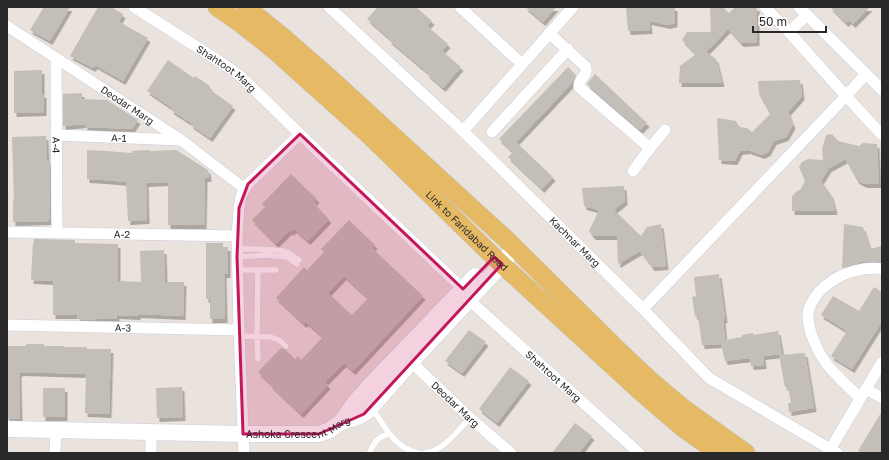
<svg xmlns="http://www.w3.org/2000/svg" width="889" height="460" font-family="'Golos Text',sans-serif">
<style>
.building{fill:#c3beb7;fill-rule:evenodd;filter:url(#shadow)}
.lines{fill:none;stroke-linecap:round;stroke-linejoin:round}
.lane-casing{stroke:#cacfda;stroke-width:6}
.street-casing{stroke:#cacfda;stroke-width:12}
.secondary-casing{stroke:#cacfda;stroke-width:17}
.primary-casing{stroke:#c3c3c3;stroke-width:19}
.lane{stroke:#fff;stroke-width:5.5}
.street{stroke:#fff;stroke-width:11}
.secondary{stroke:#fff;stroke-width:16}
.primary{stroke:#e6b965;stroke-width:18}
.marked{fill:#c2185b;fill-opacity:0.2;stroke:#c2185b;stroke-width:3;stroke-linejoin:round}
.labels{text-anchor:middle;stroke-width:3.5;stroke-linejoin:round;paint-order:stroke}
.street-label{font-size:10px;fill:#292929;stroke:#fff}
</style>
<defs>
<filter id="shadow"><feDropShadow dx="2.5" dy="4" stdDeviation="0" flood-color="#0004"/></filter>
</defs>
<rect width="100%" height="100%" fill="#eae2dc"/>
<path class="building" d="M44 7H70L50 41 30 30Z
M98 7H111L123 14 119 22 148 38 123 81 95 65 93 68 70 56Z
M378 7H416L432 21 427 26 448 44 442 51 461 67 443 88 427 74 428 73 389 40 390 39 367 19Z
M525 7H556L543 22Z
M626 7H675V23L668 25 649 21 650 30 628 31Z
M713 7H723L729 13 735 7H757V42L741 43 728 29 706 52 716 59 722 83H679L680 66 696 54 682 40 687 32H711L710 9Z
M830 7H870L853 24 849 20 846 23Z
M168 60 194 78 195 76 210 86 209 89 233 106 210 138 191 125V123L171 110 172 108 147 91Z
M568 67 576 75 572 83 516 142 553 177 542 189 508 157 513 152 499 139Z
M42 70V94H44V112L14 113V71Z
M595 74 647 123 640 130 587 84Z
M800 80 802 96 788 112 793 125 786 137 774 141 768 152 762 155 748 150 740 151 735 161 719 160 717 118 736 121 739 127 747 128 752 132 770 114 759 94 758 81Z
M82 93V99L107 100 138 120 132 129 85 127V124L63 126V94Z
M832 134 838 141 859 146 863 143 877 144 879 184H864L857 180 849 166 846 159 829 168 821 181 831 195 835 211H792V196L797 191 800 190 805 181 799 167 802 162 808 159 823 160 822 149 826 135Z
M46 136 47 160H50L49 221 13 222V201H14L12 137Z
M87 150 105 151 132 153V151L149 150V151L176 150 208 170 209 178H205L204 225H168V182L146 183 147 220 128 221 126 182 104 180 87 179Z
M291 174 317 199 314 202 317 205 316 206 329 219 308 241 294 229 291 232 290 230 276 244 252 220 265 207 262 204Z
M624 186 625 201 614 210 641 236 647 227 661 224 666 266 652 267 640 251 618 264 617 236H593L589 231 599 210 584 206 582 188Z
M349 220 375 245 372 248 423 296 353 371 344 363 325 382 328 385 301 414 270 385 271 384 258 372 281 348 286 350 295 359 298 356 301 360 323 337 306 322 304 324 276 298 304 267 307 270 324 252 321 249ZM344 276 368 298 352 315 328 293Z
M844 224 863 227 870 249 882 246V262L870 261 862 262 842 268Z
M34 239 75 240V243L118 244V281L141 282 140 251 164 250 165 282H184L183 316 138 314V316L117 315V319H97V320L77 319V315H53V281L31 280 33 243H34Z
M206 243H223V247H228V274H224L225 319H210V299H206Z
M719 274 725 319H723L725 340 742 337V335L753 333 754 335 778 331 782 354 763 356 764 365 751 366 750 358 725 361 721 344 702 345 698 316H695L692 297 696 296 694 277Z
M874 287 882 292V321L852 369 831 356 847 331 821 315 833 296 859 311Z
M469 330 486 342 462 373 445 361Z
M26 344H44V346H64V347H87V349H111L109 414 85 413 86 374 21 372 19 373 20 419H7V346H26Z
M805 353 814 408 789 412 788 403H791L788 387H785L779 355Z
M510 367 529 381 497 423 479 409Z
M182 387 183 417 157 418 156 388Z
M43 388H65V417H43Z
M882 411V453H862L858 451Z
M575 423 592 436 579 453H552Z"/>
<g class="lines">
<g class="lane-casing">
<path id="lane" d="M237 249C249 249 279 248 289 253 293 255 296 258 299 260
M237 257 266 255 287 257 297 264
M237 270H258L257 336 258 359
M258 270H276
M239 336 271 337 279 340 286 346
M372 408C384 426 396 450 419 453
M369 453C375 442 377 437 389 434
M424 453C444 451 457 431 470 418"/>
</g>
<g class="street-casing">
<g id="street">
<path id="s1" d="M134 7 219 61 239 75 260 95 308 142 463 289"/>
<path id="s2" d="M329 7 463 131 643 309 709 378 837 453"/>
<path d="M460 7 522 64"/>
<path d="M799 7 882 90"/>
<path id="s3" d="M7 26 56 58 181 140 245 189"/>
<path d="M789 32 807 15"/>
<path d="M549 33 585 66C590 75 578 78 579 87L650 148 633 171"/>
<path id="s4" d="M56 58 57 233"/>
<path d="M866 74 846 96 882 135"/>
<path d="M463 131 573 7"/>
<path d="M492 132 568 49"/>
<path id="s5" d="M56 135 180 140"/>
<path d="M650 148 665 130"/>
<path id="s6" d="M7 232 237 236"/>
<path id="s7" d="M468 299 639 453"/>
<path d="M643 309 846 96 789 32 765 7"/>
<path id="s8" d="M7 325 239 330"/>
<path id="s9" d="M407 358 470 418 511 453"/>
<path d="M866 389 882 398"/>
<path d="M860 398C848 386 834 375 824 360 816 348 803 321 810 306 814 296 823 287 832 281 845 272 867 266 882 269"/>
<path d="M151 432V453"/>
<path d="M55 453 56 431"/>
<path d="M244 453 239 330 237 236 239 208 241 196 245 189 248 184 300 134"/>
<path d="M828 453 882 362"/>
</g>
</g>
<g class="secondary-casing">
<g id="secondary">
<path d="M341 422 355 402 371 384 475 276"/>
<path id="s10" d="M7 429 243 434H319L330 430 341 422 360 416 368 411 411 362 502 264 515 247"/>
</g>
</g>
<g class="primary-casing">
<g id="primary">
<path id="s11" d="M217 7 240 23 274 50 370 136 494 257 641 392 683 428 718 453"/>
<path d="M246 7 283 37 331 79 508 241 618 350 651 381 683 408 746 453"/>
</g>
</g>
<use href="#lane" class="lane"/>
<use href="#street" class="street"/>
<use href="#secondary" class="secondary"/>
<use href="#primary" class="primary"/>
</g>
<path class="marked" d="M300 134 463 289 494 257 502 264 364 414 319 434H243L237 257 239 208 248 184Z"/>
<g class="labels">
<g class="street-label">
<text dy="4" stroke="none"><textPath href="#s1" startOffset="111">Shahtoot Marg</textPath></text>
<text dy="4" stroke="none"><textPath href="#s3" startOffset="144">Deodar Marg</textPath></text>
<text dy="4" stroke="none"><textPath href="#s5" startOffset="63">A-1</textPath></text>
<text dy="4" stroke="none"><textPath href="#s4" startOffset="87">A-4</textPath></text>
<text dy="4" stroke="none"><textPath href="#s11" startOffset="336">Link to Faridabad Road</textPath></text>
<text dy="4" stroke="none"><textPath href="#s6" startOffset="115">A-2</textPath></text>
<text dy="4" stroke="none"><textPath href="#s2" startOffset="340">Kachnar Marg</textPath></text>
<text dy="4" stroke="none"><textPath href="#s8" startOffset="116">A-3</textPath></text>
<text dy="4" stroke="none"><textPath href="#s7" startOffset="115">Shahtoot Marg</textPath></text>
<text dy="4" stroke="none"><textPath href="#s9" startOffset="67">Deodar Marg</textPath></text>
<text dy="4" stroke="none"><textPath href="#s10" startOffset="293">Ashoka Crescent Marg</textPath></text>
</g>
</g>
<rect width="889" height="460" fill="none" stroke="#292929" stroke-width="16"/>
<path d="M753 26v6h73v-6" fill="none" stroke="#292929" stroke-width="2"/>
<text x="759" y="26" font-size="12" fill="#292929" stroke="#ffffff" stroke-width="3" paint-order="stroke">50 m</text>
</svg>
